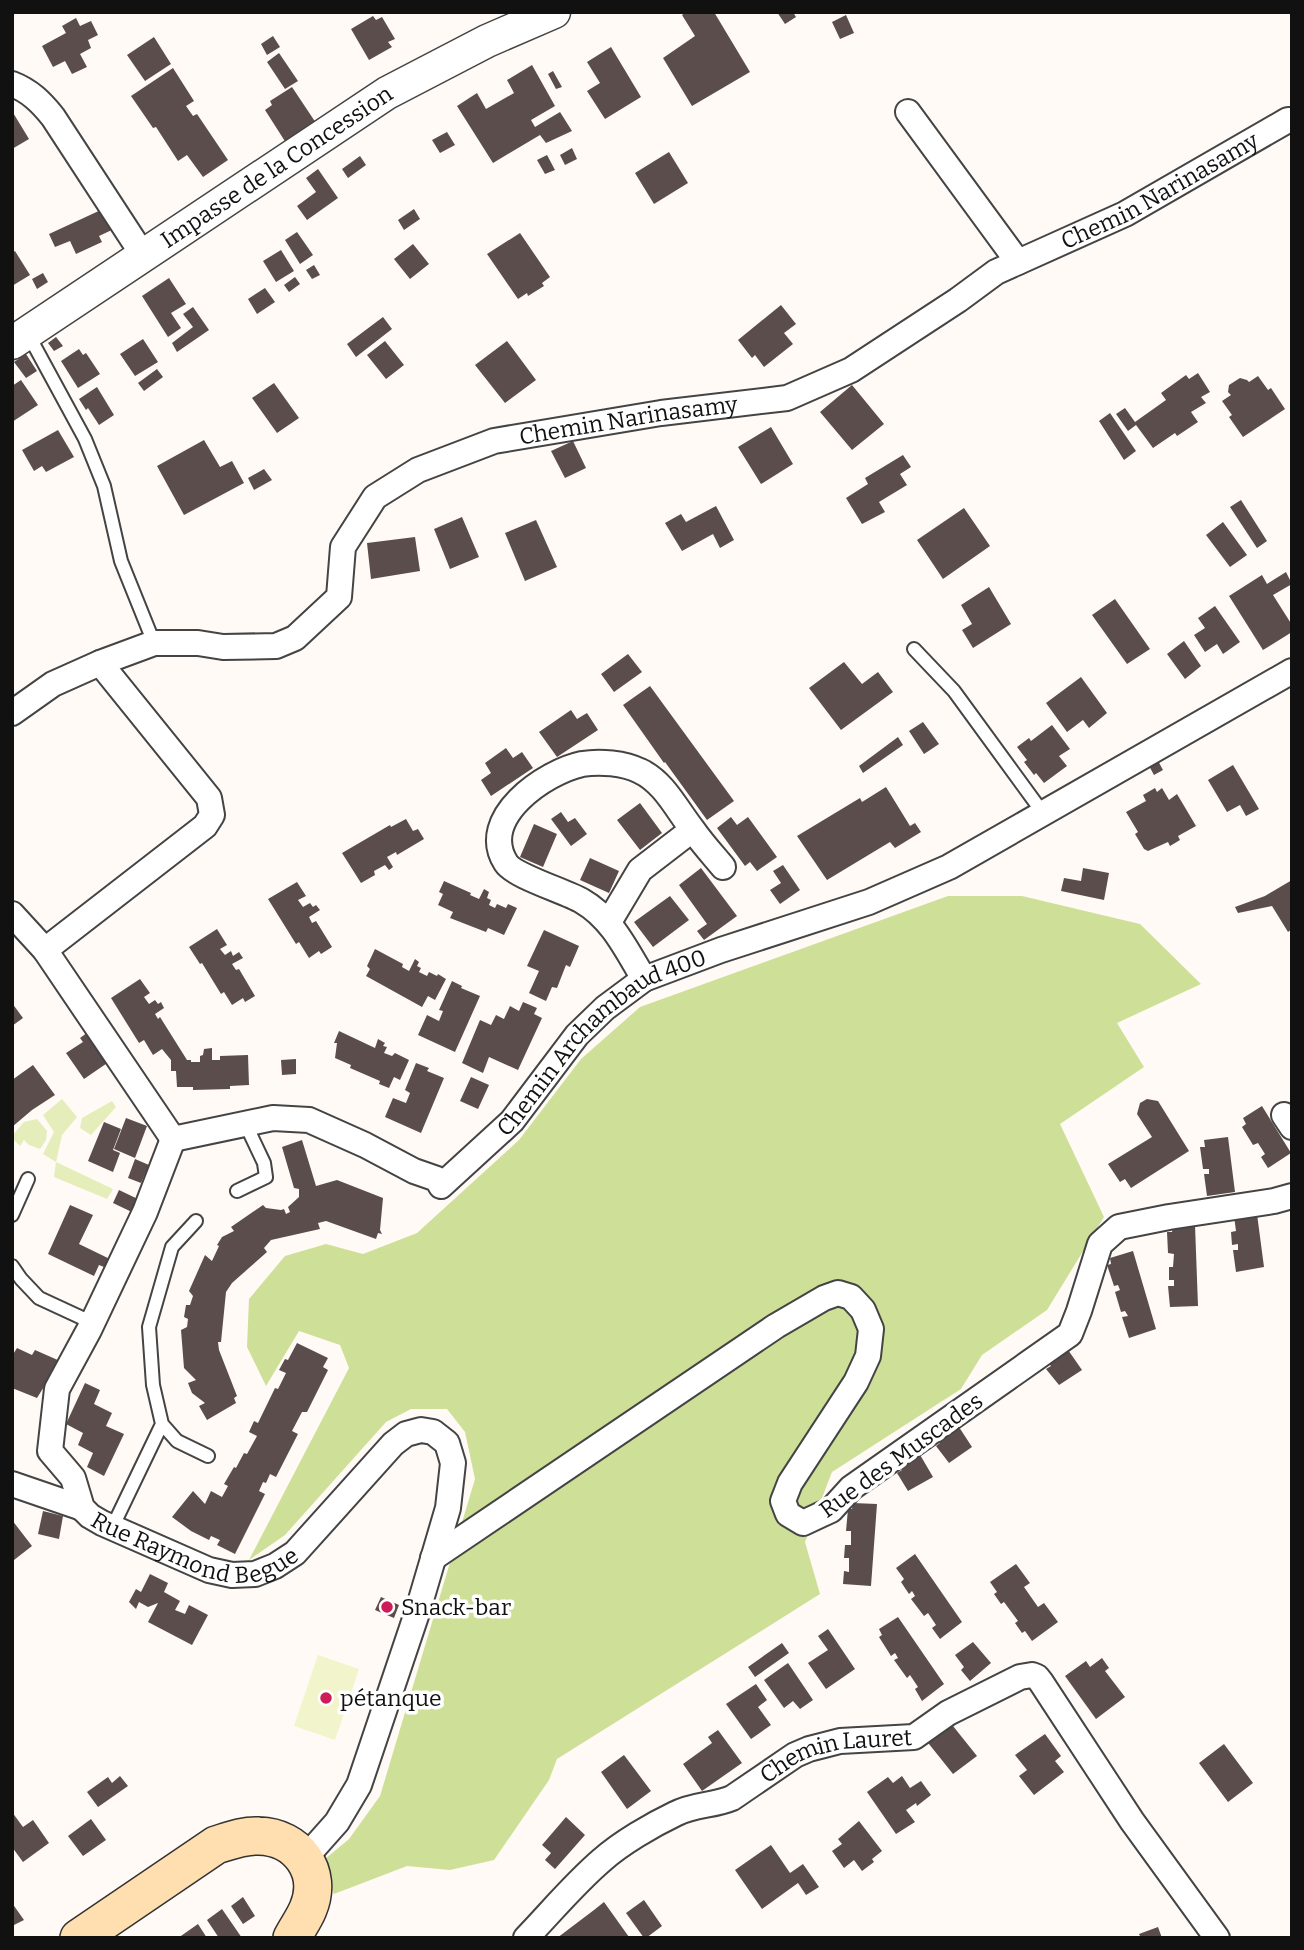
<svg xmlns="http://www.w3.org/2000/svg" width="1304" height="1950" font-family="Bitter,serif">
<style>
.green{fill:#e5eeba}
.forest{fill:#cee098}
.pitch{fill:#f2f4cc}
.building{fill:#5b4d4c}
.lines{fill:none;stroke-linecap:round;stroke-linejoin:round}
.service-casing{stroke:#444;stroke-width:16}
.minor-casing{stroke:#444;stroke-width:28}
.tertiary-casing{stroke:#444;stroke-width:35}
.secondary-casing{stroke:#333;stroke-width:40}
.service{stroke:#fff;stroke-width:12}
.minor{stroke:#fff;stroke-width:24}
.tertiary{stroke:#fff;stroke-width:32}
.secondary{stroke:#ffdeb0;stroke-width:37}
.poi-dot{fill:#ce1c5a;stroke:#fff;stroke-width:2.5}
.labels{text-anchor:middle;stroke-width:7;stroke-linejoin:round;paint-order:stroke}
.street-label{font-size:23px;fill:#111;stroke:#fff}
.poi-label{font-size:23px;fill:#111;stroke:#fff;text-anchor:start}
</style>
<rect width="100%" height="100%" fill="#fffaf5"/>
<path class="green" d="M62 1099 77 1117 62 1135 56 1162 113 1189 107 1199 54 1177 56 1162 43 1154 54 1132 43 1115Z
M112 1101 116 1107 91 1135 80 1128 82 1118Z
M37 1119 47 1131 46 1140 40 1149 29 1145 24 1140 20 1146 12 1138V1136L24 1122Z"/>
<path class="forest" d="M948 896H1022L1140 924 1201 984 1117 1023 1144 1067 1060 1124 1104 1217 1047 1310 982 1355 961 1389 832 1472 805 1542 820 1594 557 1759 549 1780 494 1860 450 1870 407 1866 334 1894 319 1864 349 1839 380 1796 475 1479 465 1432 447 1409H411L386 1422 285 1535 249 1560 349 1368 340 1345 299 1331 266 1386 247 1347 249 1299 285 1256 326 1244 363 1254 417 1233 519 1140 581 1059 640 1007Z"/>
<path class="pitch" d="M318 1655 359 1669 335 1740 294 1726Z"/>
<path class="building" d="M686 12H714L750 72 692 106 663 58 695 36 682 15Z
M777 12H793L796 17 785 24Z
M846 15 854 33 840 39 832 22Z
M373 16 376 20 382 17 395 39 388 42 392 47 369 60 351 29Z
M76 18 80 26 91 21 98 35 88 40 91 48 80 54 87 67 72 74 65 61 53 67 42 46 66 33 62 26Z
M273 36 280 47 267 55 261 44Z
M154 37 171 64 145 81 127 55Z
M611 47 641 97 605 119 587 91 600 83 587 62Z
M279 53 298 81 285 89 267 62Z
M532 65 555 106 531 120 535 127 560 112 572 131 546 143 540 135 493 163 457 106 477 93 486 109 514 93 507 80Z
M173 68 194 101 186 106 193 116 197 114 228 160 203 177 187 155 178 161 156 127 153 128 131 96Z
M553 71 562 87 556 89 548 74Z
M292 87 318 126 288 146 265 110 272 105 270 101Z
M12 111 29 139 12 149Z
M447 132 455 145 440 153 432 140Z
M572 148 577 159 565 165 560 155Z
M669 152 688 183 654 204 635 173Z
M547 155 555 170 545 174 537 160Z
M360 156 366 165 348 178 342 169Z
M318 169 338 198 307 220 297 206 316 192 306 178Z
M103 209 116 228 99 236 102 242 76 254 70 241 55 247 49 234Z
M414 209 420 219 404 230 398 220Z
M297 232 313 255 300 264 285 240Z
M520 233 550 277 542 283 544 286 528 296 527 293 518 299 487 254Z
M413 244 429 264 410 279 394 259Z
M281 250 294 271 276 282 263 261Z
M15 251 30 275 12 286V253Z
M314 265 320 275 312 279 306 270Z
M43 273 48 282 37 289 32 279Z
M295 277 300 284 289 292 284 285Z
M169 278 186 304 171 313 181 328 168 337 142 296Z
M265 288 275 302 257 314 248 299Z
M781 305 796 324 784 333 793 344 764 367 755 355 752 358 738 340Z
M193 307 209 330 177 352 172 343 193 327 183 314Z
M383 317 392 329 356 357 347 344Z
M56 337 63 346 54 351 48 343Z
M143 339 158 362 135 376 120 354Z
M385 341 404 365 386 379 367 355Z
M507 341 536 380 505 403 475 365Z
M79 349 83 355 86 353 100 374 78 388 61 361Z
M26 354 37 371 26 378 14 362Z
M157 369 163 377 144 391 138 383Z
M1198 373 1210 392 1201 397 1206 403 1191 412 1198 422 1177 436 1175 433 1153 448 1136 425 1128 431 1116 414 1125 408 1135 422 1166 400 1161 393 1186 375 1189 379Z
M1258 376 1268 390 1271 388 1285 409 1243 437 1229 417 1232 415 1222 401 1231 395 1228 392 1229 385 1240 378 1247 380 1249 382Z
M21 380 38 405 12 422V386Z
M274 383 299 418 277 433 252 398Z
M852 385 884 424 852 450 820 412Z
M97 387 114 415 99 425 88 408 86 410 79 399Z
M1110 413 1136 451 1124 460 1099 421Z
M771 427 793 464 761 484 738 447Z
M58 430 74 457 46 472 42 466 34 471 22 450Z
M204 440 220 467 232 461 244 483 184 515 157 466Z
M573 441 586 468 565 478 551 451Z
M903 455 911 467 900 474 907 485 879 502 885 512 862 524 846 498 868 484 865 478Z
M264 469 272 480 254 490 248 478Z
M1241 500 1267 541 1257 548 1230 507Z
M716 506 734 540 720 548 713 534 682 551 665 523 681 514 686 522Z
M964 508 990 546 943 579 917 540Z
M462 517 479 557 450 569 434 529Z
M536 520 557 567 525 581 505 533Z
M1223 522 1247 555 1230 567 1206 535Z
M415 537 420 571 371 579 367 543Z
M1286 572 1292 584 1273 595 1292 625V632L1263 650 1229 596 1262 575 1267 584Z
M989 587 1011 624 973 648 962 630 972 624 961 605Z
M1115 599 1150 649 1127 664 1092 615Z
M1215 606 1240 642 1223 654 1217 644 1205 652 1194 635 1205 628 1198 618Z
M1184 641 1201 666 1185 679 1167 654Z
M628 654 642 672 614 692 601 674Z
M844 662 862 684 878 672 893 692 841 730 809 688Z
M1081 677 1107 713 1089 728 1083 720 1067 732 1046 703Z
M650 686 734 801 707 820 665 762 664 763 623 705Z
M571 710 577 719 587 713 598 730 557 757 539 732Z
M923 722 939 744 924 754 909 731Z
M1052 725 1070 749 1059 756 1067 766 1044 783 1036 773 1034 775 1024 762 1027 760 1017 747 1029 738 1031 741Z
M898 737 903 745 863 773 859 766Z
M506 748 513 758 522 752 533 768 491 796 481 780 491 773 485 763Z
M1157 759 1163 770 1154 775 1148 764Z
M1233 765 1259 809 1246 816 1240 805 1227 812 1208 780Z
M886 787 910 826 915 823 921 832 895 848 890 842 827 880 797 836 860 798 862 802Z
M1155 788 1157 792 1162 788 1169 800 1177 794 1196 826 1178 836 1180 840 1170 846 1168 842 1148 851 1144 849 1135 834 1138 832 1126 812 1146 801 1143 795Z
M640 803 662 833 640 850 617 820Z
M561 812 568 822 575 818 587 834 571 846 551 819Z
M731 817 737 825 748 817 777 857 757 871 750 862 745 866 717 828Z
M406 819 413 831 418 829 424 839 397 855 396 852 387 857 393 867 389 870 385 865 374 871 375 875 361 883 342 853 390 825 391 827Z
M534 824 557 834 543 867 520 857Z
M590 858 619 871 609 893 580 880Z
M783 865 800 890 780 904 770 890 781 883 773 871Z
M701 868 737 916 704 940 697 931 707 924 679 885Z
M1083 868 1109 873 1104 900 1061 891 1064 878 1081 881Z
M1292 880V929L1288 932 1272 906 1238 913 1235 907 1265 896Z
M444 881 471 893 470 895 479 899 484 889 489 892 487 898 491 900 489 905 495 908 497 904 506 908 508 904 517 908 504 935 488 928 486 932 450 918 453 912 438 905 443 894 439 892Z
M297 882 306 896 298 900 303 907 310 903 313 907 316 905 320 910 309 917 312 923 316 921 332 947 321 954 319 951 309 958 299 942 296 944 268 899Z
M670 896 689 920 653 947 634 922Z
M217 929 227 945 220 949 225 955 231 951 233 956 239 952 243 958 232 964 236 970 239 969 255 996 245 1002 243 998 232 1005 224 992 221 994 202 963 200 964 189 947Z
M544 930 579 946 570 967 566 965 557 988 552 987 546 1001 529 993 539 971 527 966Z
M375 949 403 964 402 967 409 971 415 959 419 962 417 966 421 968 419 972 427 976 429 972 437 976 438 974 446 979 435 1000 428 996 422 1007 366 976 370 969 367 966Z
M140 979 150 993 144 997 149 1004 155 1000 158 1004 161 1002 164 1008 155 1014 158 1019 160 1017 187 1060H191V1062H200V1056L203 1055 204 1049 212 1048V1060H220V1056L248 1055 249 1085 230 1086V1089L193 1090V1087H177L176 1071H171V1060L162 1049 153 1055 144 1040 139 1043 111 998Z
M452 981 462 986 461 988 480 996 455 1052 418 1035 427 1015 439 1021 443 1011 439 1010Z
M523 1002 537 1008 534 1014 542 1018 518 1070 489 1057 483 1073 462 1063 480 1020 491 1025 496 1015 504 1019 510 1006 519 1011Z
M12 1003 23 1018 12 1026Z
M95 1027 116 1057 84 1079 66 1053 83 1042 80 1038Z
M339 1031 375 1048 378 1039 385 1043 383 1046 387 1047 384 1053 392 1056 395 1053 409 1060 400 1080 394 1077 389 1088 379 1084 380 1081 350 1068 351 1065 335 1058 337 1043H334Z
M296 1059V1074L282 1075 281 1060Z
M416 1063 429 1068 427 1071 444 1078 421 1133 385 1117 393 1098 406 1103 410 1093 405 1090Z
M33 1065 55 1095 32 1110 12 1127V1080Z
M471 1077 489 1085 478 1109 460 1101Z
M1147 1099 1158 1101 1189 1151 1131 1188 1125 1179 1120 1182 1108 1164 1152 1137 1137 1114 1140 1103Z
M1262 1106 1291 1153 1268 1168 1261 1157 1265 1154 1258 1143 1253 1145 1242 1127 1246 1124 1243 1118Z
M126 1118 147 1126 135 1158 114 1149Z
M104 1122 121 1129 113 1150 120 1153 113 1172 88 1161Z
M1228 1137 1235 1192 1207 1196 1204 1174H1209V1169H1203L1200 1147H1205L1204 1140Z
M302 1140 316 1186 337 1180 383 1198 380 1230 382 1234 378 1233 376 1239 326 1221 318 1223 320 1229 271 1240 264 1248 267 1252 232 1283 226 1292 221 1342H218L219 1350 237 1396 234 1398 236 1403 207 1420 199 1406 205 1403 192 1393 188 1383 196 1380 184 1368 181 1330 187 1327 188 1319 184 1317 186 1305H190L193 1296 189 1291 205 1255 212 1261 219 1246 217 1245 222 1237 234 1231 231 1227 263 1205 266 1208 281 1210 284 1209 286 1214 290 1212 288 1207 299 1197V1189L294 1188 282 1147Z
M135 1159 149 1165 141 1183 128 1178Z
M119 1190 142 1201 136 1214 113 1203Z
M70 1205 93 1215 79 1244 114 1261 109 1269 99 1265 94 1276 48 1254Z
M1257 1214 1264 1267 1236 1272 1233 1250H1238V1244L1232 1245 1231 1232 1236 1231 1234 1216Z
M1173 1225H1195L1198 1306 1170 1307 1168 1286H1174V1280H1169V1267H1173L1174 1254 1168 1253 1167 1232H1172Z
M1133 1251 1156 1329 1129 1338 1122 1317 1128 1316 1125 1311 1121 1312 1115 1292 1120 1290 1118 1285 1114 1286 1107 1265 1111 1264 1110 1258Z
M297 1343 328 1358 323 1367 328 1370 307 1412H302L292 1431 298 1434 276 1477 270 1474 266 1483 263 1482 259 1491 265 1494 235 1554 217 1545 220 1540 211 1536 209 1540 191 1531 172 1517 193 1491 205 1504 211 1491 222 1497 228 1486 224 1484 234 1467 236 1468 244 1453 247 1454 257 1436 249 1432 254 1421 258 1423 275 1388 278 1389 286 1373 279 1370 285 1359 288 1360Z
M1066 1347 1082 1370 1059 1385 1046 1369 1051 1366 1046 1360Z
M17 1348 32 1355 35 1350 60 1361 37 1398 12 1388V1356Z
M85 1383 100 1390 94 1404 112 1413 106 1426 124 1434 104 1476 87 1467 93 1453 78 1445 83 1433 66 1424Z
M957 1424 972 1447 949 1463 936 1446 940 1443 936 1437Z
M919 1453 933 1477 908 1491 897 1473 902 1470 899 1463Z
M853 1503 877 1504 871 1586 843 1584 844 1571 849 1572V1558H844L845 1545H851V1531H846L848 1509H852Z
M43 1511 63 1516 59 1539 38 1534Z
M12 1520 32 1546 14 1560 12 1558Z
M915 1554 962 1622 940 1639 932 1628 936 1625 928 1613 924 1616 911 1599 915 1596 912 1591 909 1594 901 1582 904 1579 896 1568Z
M1016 1564 1030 1583 1024 1587 1038 1607 1044 1603 1058 1622 1032 1641 1025 1631 1022 1633 1015 1623 1018 1621 1004 1602 1001 1604 994 1594 997 1592 990 1582Z
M150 1574 168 1583 164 1592 180 1601 175 1610 185 1614 189 1605 208 1615 192 1645 148 1622 158 1603 148 1607 139 1602 136 1609 129 1602 136 1589 141 1592Z
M381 1597 399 1605 394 1618 375 1610Z
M898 1617 944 1684 922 1701 915 1689 918 1687 910 1675 907 1678 894 1660 898 1658 895 1653 891 1656 879 1637 882 1635 879 1629Z
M828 1629 855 1669 826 1689 808 1663 828 1650 818 1636Z
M973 1642 991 1663 970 1681 961 1670 964 1667 955 1655Z
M782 1643 789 1653 755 1677 748 1667Z
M1102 1658 1109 1668 1105 1671 1125 1697 1096 1719 1065 1676 1086 1661 1090 1667Z
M788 1663 813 1700 800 1709 793 1701 784 1708 764 1680Z
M756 1684 767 1700 758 1707 771 1725 751 1739 726 1704Z
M949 1721 977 1756 953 1774 925 1739Z
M718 1730 742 1763 702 1791 683 1764 712 1743 708 1737Z
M1045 1734 1061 1756 1055 1761 1064 1772 1034 1795 1019 1776 1027 1770 1015 1755Z
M1224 1744 1253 1783 1228 1802 1199 1763Z
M624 1755 651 1791 627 1809 601 1772Z
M120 1776 128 1786 98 1807 87 1792 108 1777 112 1783Z
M902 1776 910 1788 921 1781 931 1795 917 1806 916 1803 906 1810 915 1822 896 1834 867 1792 888 1777 893 1783Z
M12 1812 23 1827 33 1820 49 1843 23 1862 12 1847Z
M566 1817 585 1835 555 1869 545 1860 551 1853 542 1845Z
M91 1819 106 1840 83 1856 68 1836Z
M859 1821 882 1851 872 1859 874 1862 862 1871 854 1860 844 1868 832 1851 842 1844 838 1839Z
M771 1845 790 1873 803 1864 819 1887 806 1895 798 1883 762 1909 735 1870Z
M243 1897 255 1916 243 1924 231 1906Z
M644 1900 662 1926 646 1938H644L626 1913Z
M604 1902 629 1937 557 1938 594 1910Z
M12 1903 24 1920 12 1926Z
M222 1909 242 1938H219L207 1920Z
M198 1924 207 1938H178Z
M1158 1927 1162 1938H1141L1139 1934Z"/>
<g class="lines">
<g class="service-casing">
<path id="service" d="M28 334 85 439 104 486 121 561 154 643
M914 649 954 691 1043 813
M237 1191 266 1177 264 1163 246 1125
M12 1215 28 1179
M12 1266 21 1279 39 1298 93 1323
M162 1424 177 1441 208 1456
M112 1528 162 1424 153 1385 149 1327 172 1247 196 1221"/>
</g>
<g class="minor-casing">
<g id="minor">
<path d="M12 84C30 91 41 102 53 117L143 255"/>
<path d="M908 112 1018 262"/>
<path id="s1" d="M12 713 53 684 100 663 154 643H198L223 647 276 646 295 638 339 597 343 547 375 497 418 470 494 441 661 413 787 398 851 370 958 300 996 272 1125 214 1288 120H1292"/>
<path d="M12 914 45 950 173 1139"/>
<path d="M609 922 640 870 692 830"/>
<path d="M45 950 205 826 212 815 209 798 100 663"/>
<path d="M644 979C627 951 612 918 582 901 567 892 514 876 506 863 477 818 545 772 582 764 600 761 624 763 640 771 664 782 677 810 693 830 702 843 713 855 723 867"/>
<path d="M1284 1115 1292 1127"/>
<path id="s2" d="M173 1139 273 1118 309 1120 365 1145 414 1171 437 1179 441 1186 512 1121 577 1035 605 1008 644 979 721 950 869 902 949 867 1292 671"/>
<path id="s3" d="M173 1139 145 1212 89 1330 57 1389 50 1451 73 1478 82 1508 90 1516 102 1523 209 1570 232 1575 255 1574 275 1566 295 1553 393 1444 406 1434 421 1430 433 1432 447 1443 453 1463 448 1508 418 1610 359 1785 337 1822 305 1858"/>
<path d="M12 1484 82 1508"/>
<path d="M433 1558 776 1326 824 1298 838 1293 851 1297 863 1310 871 1329 868 1356 856 1382 790 1483 783 1501 788 1514 803 1523 831 1510 851 1488 1070 1334 1079 1311 1100 1244 1119 1227 1169 1217 1274 1201 1292 1196"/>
<path id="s4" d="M526 1938C551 1912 575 1883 602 1860 621 1843 652 1825 675 1814 694 1804 713 1806 732 1798L795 1755 809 1749 840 1741 914 1737 948 1713 1020 1677 1032 1675 1037 1677 1041 1682 1132 1821 1217 1938"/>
</g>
</g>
<g class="tertiary-casing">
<g id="tertiary">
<path id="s5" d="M12 343 387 93 487 41 554 12"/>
</g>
</g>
<g class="secondary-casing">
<path id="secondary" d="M79 1938 216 1845C229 1841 244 1835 259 1836 297 1837 324 1871 308 1909 304 1919 297 1928 292 1938"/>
</g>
<use href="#service" class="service"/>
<use href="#minor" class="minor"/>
<use href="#tertiary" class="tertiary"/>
<use href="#secondary" class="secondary"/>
</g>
<g class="poi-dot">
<circle cx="387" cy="1607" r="7"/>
<circle cx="326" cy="1698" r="7"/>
</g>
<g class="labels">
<g class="street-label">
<text dy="8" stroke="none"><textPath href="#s5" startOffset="318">Impasse de la Concession</textPath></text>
<text dy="8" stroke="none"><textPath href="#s1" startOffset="1328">Chemin Narinasamy</textPath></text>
<text dy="8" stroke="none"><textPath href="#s1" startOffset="740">Chemin Narinasamy</textPath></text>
<text dy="8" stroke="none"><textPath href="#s2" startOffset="506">Chemin Archambaud 400</textPath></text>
<text transform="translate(901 1455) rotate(-36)" y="8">Rue des Muscades</text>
<text dy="8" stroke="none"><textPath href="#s3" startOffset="530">Rue Raymond Begue</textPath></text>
<text dy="8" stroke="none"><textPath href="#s4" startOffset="371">Chemin Lauret</textPath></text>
</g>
<g class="poi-label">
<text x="401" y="1615">Snack-bar</text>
<text x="340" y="1706">pétanque</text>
</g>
</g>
<rect width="1304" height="1950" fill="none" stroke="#111111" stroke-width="28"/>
</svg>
